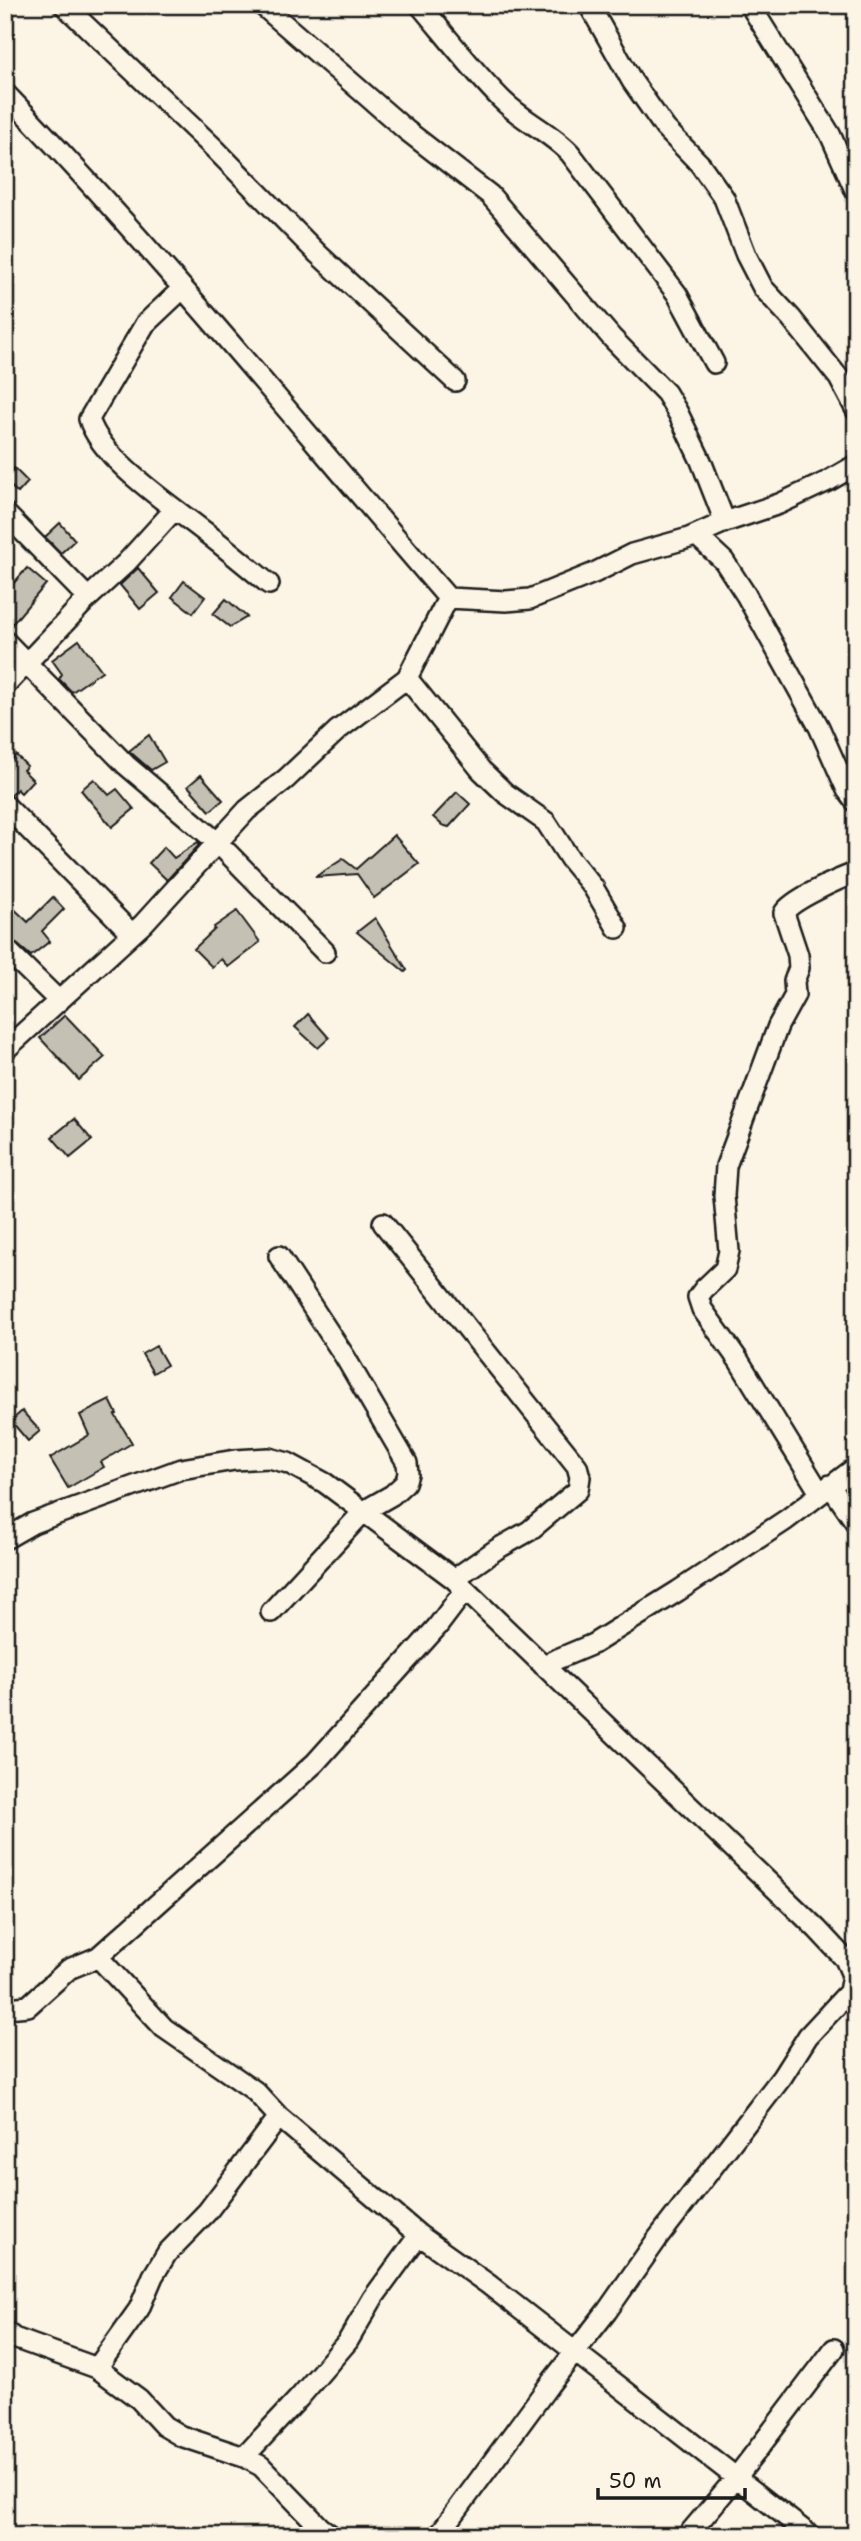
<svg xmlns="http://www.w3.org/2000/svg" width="861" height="2541" font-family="'Shantell Sans',sans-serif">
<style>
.building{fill:#c4c0b3;stroke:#1c1c1c;stroke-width:2}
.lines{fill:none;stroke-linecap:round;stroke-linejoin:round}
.street-casing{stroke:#1c1c1c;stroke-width:24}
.street{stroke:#fcf5e5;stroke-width:19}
</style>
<rect width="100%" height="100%" fill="#fcf5e5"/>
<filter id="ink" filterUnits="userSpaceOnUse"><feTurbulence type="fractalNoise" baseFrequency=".0143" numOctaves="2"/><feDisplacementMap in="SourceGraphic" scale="14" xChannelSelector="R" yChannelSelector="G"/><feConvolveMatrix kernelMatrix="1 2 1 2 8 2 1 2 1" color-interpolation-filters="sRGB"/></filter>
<g filter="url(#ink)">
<path class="building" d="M14 468 28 482 18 493 5 481Z
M60 523 75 540 61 553 45 537Z
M27 568 46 584 8 629H5V593Z
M138 568 159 593 140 609 120 585Z
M184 581 205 597 193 613 172 597Z
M226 599 247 617 230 627 213 614Z
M79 640 102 671 72 692 59 679 62 674 52 660Z
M149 735 165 762 151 770 129 751Z
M16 755 27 766 23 770 33 780 21 793 17 789 11 795 5 793V766Z
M201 775 223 800 210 811 188 786Z
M94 779 109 795 117 789 134 809 112 827 81 790Z
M457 792 470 804 449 827 442 825 433 817Z
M394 835 419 864 374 898 357 874 315 877 343 859 356 869Z
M198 842 200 844 167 880 149 863 164 847 174 858Z
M53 897 64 909 42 931 50 941 31 956 5 934V900L28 922Z
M237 911 260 942 228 967 221 959 212 967 194 949 215 929 214 927Z
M375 918 407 970 405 972 357 932Z
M308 1014 329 1038 318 1048 295 1027Z
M65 1015 105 1057 79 1080 40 1038Z
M74 1119 92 1140 70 1158 52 1137Z
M156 1346 167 1365 153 1373 142 1354Z
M110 1400 117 1414 115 1415 132 1443 101 1462 104 1467 68 1488 50 1458 89 1435 80 1415Z
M22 1411 40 1431 28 1441 11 1421Z"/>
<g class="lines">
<g class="street-casing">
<path id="street" d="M64 5 214 148 318 254 455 381
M262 5 406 130 490 195 612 338 666 393 678 413 701 461 725 522
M420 5C447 37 473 71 502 100 523 121 550 132 570 153L677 294 714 363
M589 5 632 81 665 128 700 164 724 198 746 255 763 288 791 318 839 378 856 410
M750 5 830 134 856 192
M5 93C160 254 302 429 448 598L506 601 530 599 594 573 632 554 689 538 725 522 779 504 828 481 856 465
M182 289 145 324 89 419C102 461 171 505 205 532 227 549 248 567 269 584
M5 513 88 598
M696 535 724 561 746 595 819 727 847 790 856 802
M5 641 126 765 218 843 325 952
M407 678 481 770 505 793 546 822 570 859 593 887 617 928
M5 686 88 598 126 563 174 510
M5 805 132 934
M5 948 59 1001
M5 1050 143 924 247 810 286 779 338 730 407 678 448 598
M383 1223 577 1466 580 1477 578 1490 529 1531 497 1549 454 1579
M830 1485 856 1523
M820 1493 739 1361 702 1309 698 1297 704 1289 725 1269 729 1251 724 1196 726 1166 778 1026 795 995 794 981 799 968 798 955 784 913C791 900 840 878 856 873
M5 1539 33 1523 181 1469 235 1460 269 1458 288 1463 325 1483 454 1579 817 1929 845 1959 852 1975 849 1992 808 2036 782 2077 658 2238 607 2311 549 2385 438 2536
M271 1612 364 1511 392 1495 405 1483 408 1474 407 1463 345 1357 279 1256
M543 1665 593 1644 678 1591 786 1520 856 1467
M98 1957 315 1763 437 1627 465 1590
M5 2006 7 2008 28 2006 69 1969 98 1957 164 2028 255 2091 279 2117 207 2212 167 2253 153 2276 139 2309 97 2368
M279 2117 419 2235 488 2284 811 2536
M5 2331 14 2338 97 2368 139 2399 164 2426 181 2436 244 2457 261 2466 321 2528 332 2536
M244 2457 299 2398 348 2341 373 2298 419 2235
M687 2536 736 2478 834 2349"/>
</g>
<use href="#street" class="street"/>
</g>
</g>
<rect width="861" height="2541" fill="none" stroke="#fcf5e5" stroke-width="28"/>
<rect x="14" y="14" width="833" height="2513" fill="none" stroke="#1c1c1c" stroke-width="2.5" filter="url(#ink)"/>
<path d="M598 2488v10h147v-10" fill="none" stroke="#1c1c1c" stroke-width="3.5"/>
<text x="609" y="2488" font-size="21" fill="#1c1c1c" stroke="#fcf5e5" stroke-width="5" paint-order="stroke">50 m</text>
</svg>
